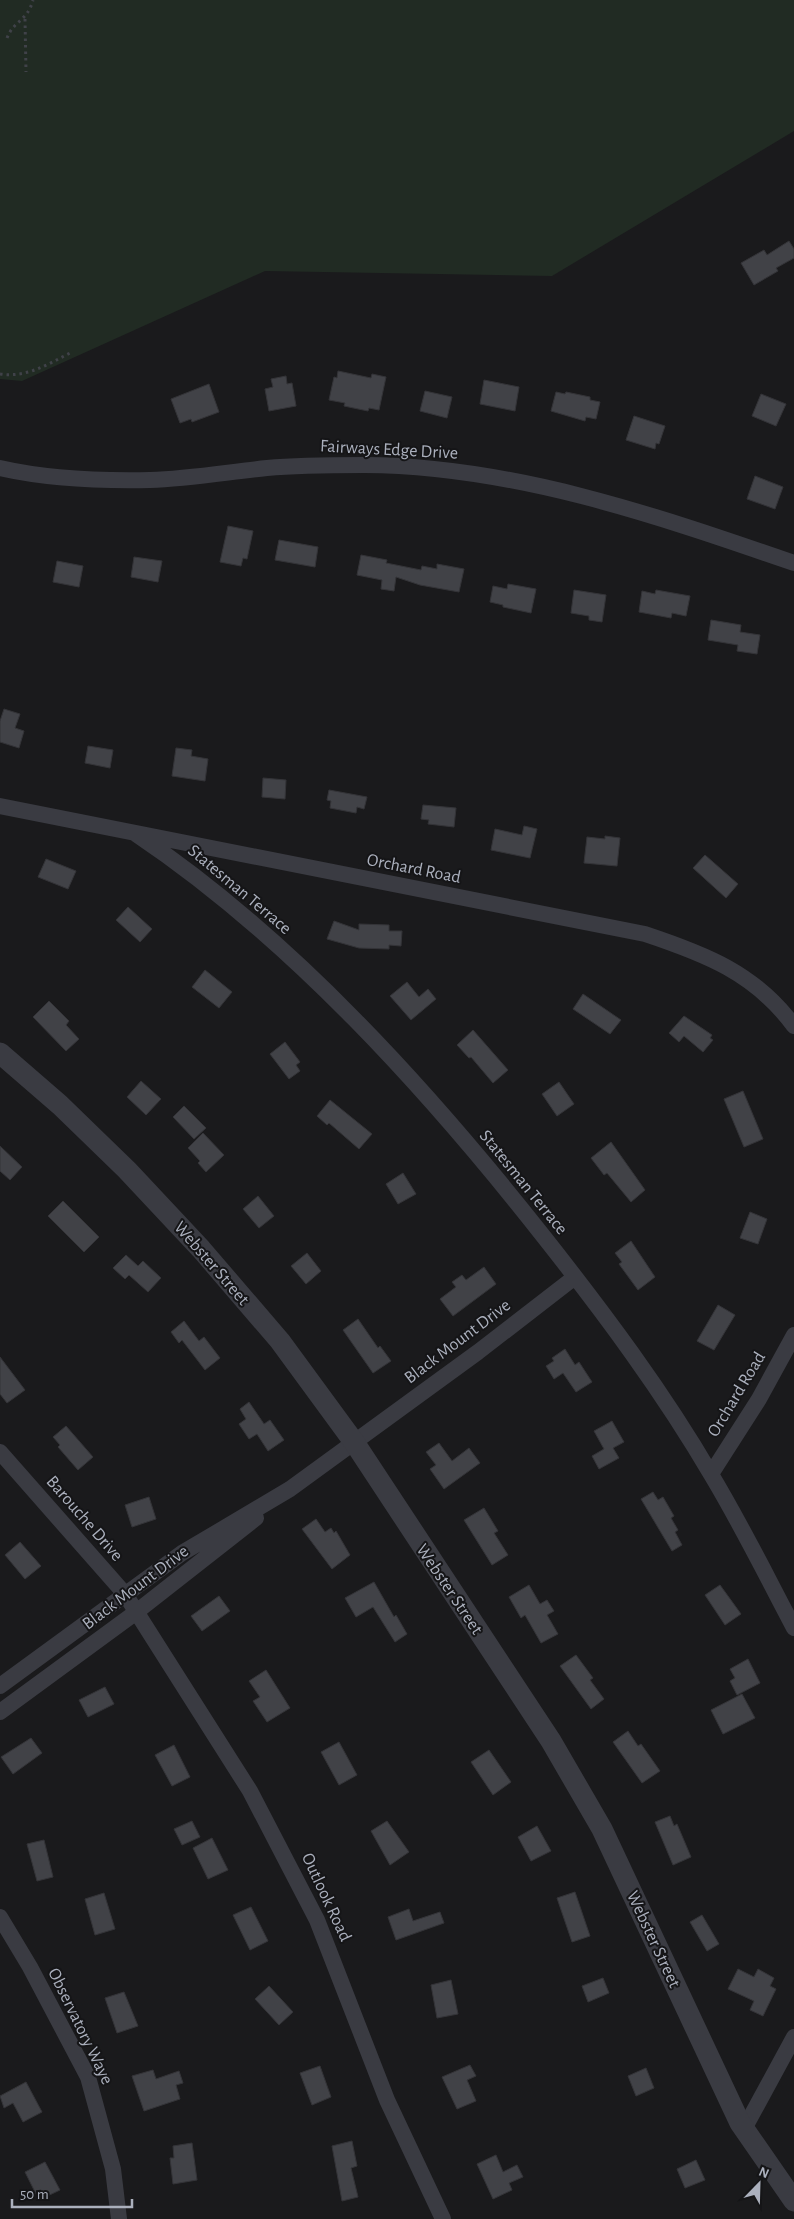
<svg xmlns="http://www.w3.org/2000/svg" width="794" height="2219" font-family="'Alegreya Sans',sans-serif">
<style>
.grass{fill:#212b23}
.building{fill:#414247;stroke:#343438}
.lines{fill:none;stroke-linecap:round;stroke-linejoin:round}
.path{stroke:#404249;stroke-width:3;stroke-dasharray:2.5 4;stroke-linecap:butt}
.minor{stroke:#3a3b42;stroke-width:16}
.tertiary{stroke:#3a3b42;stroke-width:21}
.labels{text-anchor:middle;stroke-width:4;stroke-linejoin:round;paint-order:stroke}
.street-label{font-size:18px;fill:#abb0bd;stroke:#151517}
</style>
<rect width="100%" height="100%" fill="#1a1a1c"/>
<path class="grass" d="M0 0H794V131L552 276 265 271 22 381 0 379Z"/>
<path class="building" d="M789 241 794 249V258L776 268 778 271 754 285 741 263 764 250 767 255Z
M338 371 371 378 372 374 386 377 379 410 369 408 368 411 344 406 345 403 329 400 334 377 337 378Z
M286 376 287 384 292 383 296 406 269 411 265 389 273 387 271 379Z
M484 380 519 387 515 411 480 404Z
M209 384 219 412 192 422 191 419 180 423 171 399Z
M425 391 452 397 447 418 420 411Z
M556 392 565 394 566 392 590 397V400L600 402 596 419 586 417 585 421 551 411Z
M761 394 786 404 776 426 752 416Z
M634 416 665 426 659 444 656 443 655 449 626 440Z
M755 476 783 487 775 509 747 499Z
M228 526 253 531 247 559 243 558 241 566 220 562Z
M279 540 318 547 315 567 275 560Z
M361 555 387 560 386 563 421 570 422 566 437 569V564L464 569 459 592 420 585 396 577 394 591 381 589 382 580 357 575Z
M134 557 162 561 158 582 131 577Z
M57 561 83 566 79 587 53 582Z
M508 584 536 589 531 613 503 607V605L490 602 493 586 507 589Z
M574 590 606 595 602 622 589 620V616L571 613Z
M656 590 690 596 686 616 672 613 671 618 639 612 642 591 655 594Z
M711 620 741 625 740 632 760 635 757 654 737 651 738 645 708 640Z
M4 709 20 714 15 728 24 731 19 748 0 742V721Z
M88 746 113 750 110 768 85 763Z
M176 748 192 750 191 756 208 759 205 781 172 776Z
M263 778 286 780 285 799 262 797Z
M329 790 367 797 364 809 357 807 356 813 330 808 331 801 327 800Z
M423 805 456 808 454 827 428 824 429 820 421 819Z
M524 826 537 829 530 858 491 850 495 829 522 835Z
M605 836 620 838 617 866 584 863 587 837 605 839Z
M705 855 738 884 726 898 693 868Z
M46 859 76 871 68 889 38 877Z
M128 907 152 929 140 942 116 920Z
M334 921 359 930V924L389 925V931H402L401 946 389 945V949L359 948 327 939Z
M205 970 232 992 219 1008 192 987Z
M407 982 419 997 428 989 436 999 411 1020 390 996Z
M583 994 621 1020 610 1034 573 1009Z
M49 1001 69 1021 66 1025 79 1039 66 1051 33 1017Z
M684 1016 712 1035 710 1038 713 1040 703 1052 684 1036 679 1042 669 1033Z
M473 1030 508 1070 493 1083 471 1057 469 1058 457 1045Z
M285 1042 300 1062 296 1065 300 1071 289 1079 270 1054Z
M141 1081 161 1099 146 1115 127 1097Z
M559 1082 574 1104 557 1116 542 1094Z
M743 1091 763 1139 744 1147 724 1099Z
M330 1100 372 1134 359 1149 329 1123 327 1125 317 1116Z
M184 1106 206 1128 194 1139 173 1117Z
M203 1133 224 1155 206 1172 198 1163 200 1161 188 1148Z
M611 1142 645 1190 631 1202 607 1173 604 1175 591 1158Z
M0 1146 22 1167 10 1180 0 1171Z
M403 1173 416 1194 398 1204 386 1184Z
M258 1196 274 1216 259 1228 243 1209Z
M63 1201 99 1237 84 1252 48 1216Z
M750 1212 767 1219 758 1244 740 1238Z
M631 1241 655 1277 638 1290 619 1264 622 1262 615 1253Z
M307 1253 321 1271 306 1284 291 1266Z
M126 1255 138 1266 143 1261 161 1278 148 1292 129 1275 125 1279 113 1268Z
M484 1267 496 1284 453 1316 440 1299 456 1287 452 1282 462 1275 466 1280Z
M718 1305 735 1315 714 1350 697 1341Z
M358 1319 378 1348 380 1346 391 1361 373 1373 343 1330Z
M184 1321 199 1341 204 1337 220 1358 205 1370 182 1340 179 1343 171 1332Z
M565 1349 575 1365 579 1362 592 1382 576 1392 563 1373 554 1379 546 1366 554 1361 552 1358Z
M0 1357 25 1390 7 1403 0 1394Z
M249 1402 264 1424 270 1420 284 1440 268 1451 257 1434 249 1439 239 1424 246 1419 240 1409Z
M612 1421 624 1442 613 1448 619 1458 599 1469 592 1456 604 1449 594 1431Z
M66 1426 93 1457 78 1470 58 1447 60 1445 53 1437Z
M439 1443 452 1461 469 1448 480 1463 444 1489 430 1469 436 1465 426 1452Z
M653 1492 658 1500 663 1497 674 1516 671 1518 678 1530 675 1532 682 1545 672 1551 641 1499Z
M149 1497 156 1519 132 1527 125 1505Z
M484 1508 498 1531 494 1533 508 1555 492 1565 464 1520Z
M316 1519 325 1532 331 1528 334 1533 336 1531 350 1555 332 1569 302 1529Z
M20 1542 41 1566 25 1579 5 1555Z
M374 1582 394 1617 396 1615 407 1634 395 1642 373 1607 356 1617 345 1598Z
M529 1585 540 1604 547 1600 554 1611 547 1615 558 1634 541 1643 525 1615 521 1618 509 1597Z
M720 1585 741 1614 725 1625 705 1595Z
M219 1596 230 1611 202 1631 191 1616Z
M576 1655 593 1678 590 1680 604 1699 591 1709 560 1666Z
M748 1659 760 1683 737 1695 730 1681 735 1678 730 1669Z
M266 1670 290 1708 267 1722 253 1701 260 1697 249 1681Z
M105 1687 114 1704 88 1717 79 1700Z
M742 1694 755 1718 723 1734 711 1710Z
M628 1731 638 1746 641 1744 660 1771 642 1783 613 1742Z
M31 1738 42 1753 13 1774 1 1757Z
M339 1742 357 1775 339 1785 321 1752Z
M174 1745 190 1777 172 1786 155 1755Z
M489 1750 511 1782 493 1795 471 1762Z
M670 1816 674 1826 677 1824 691 1857 673 1865 655 1822Z
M192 1821 200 1837 182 1845 174 1829Z
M387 1821 409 1852 390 1865 371 1831Z
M537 1826 551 1851 531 1861 518 1837Z
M212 1838 228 1870 208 1879 193 1848Z
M44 1840 53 1877 37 1881 27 1844Z
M575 1892 590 1936 572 1942 557 1898Z
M104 1893 115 1929 95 1935 85 1899Z
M251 1907 268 1941 250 1950 233 1915Z
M409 1909 413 1921 440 1912 444 1923 396 1940 388 1917Z
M702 1915 719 1944 707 1951 690 1922Z
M738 1969 754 1977 758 1969 774 1978 770 1986 776 1989 763 2016 750 2010 754 2001 728 1989Z
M603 1978 609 1993 588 2002 582 1986Z
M451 1980 458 2014 437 2018 431 1985Z
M269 1986 293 2012 279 2025 255 1999Z
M124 1992 138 2026 117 2033 105 1998Z
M470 2065 476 2076 467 2080 476 2101 457 2109 442 2077Z
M320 2066 331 2097 312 2105 300 2073Z
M646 2068 654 2088 636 2096 628 2076Z
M153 2070 156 2079 179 2071 183 2083 176 2085 180 2099 144 2111 132 2076Z
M26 2082 42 2112 23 2122 13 2103 4 2108 0 2096Z
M352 2141 357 2166 351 2168 358 2197 342 2201 332 2146Z
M192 2143 197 2180 173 2184 170 2158H174L173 2146Z
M496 2155 503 2172 517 2165 523 2177 509 2183 512 2190 493 2199 477 2164Z
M696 2160 705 2180 685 2188 677 2169Z
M45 2162 60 2190 39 2200 25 2172Z"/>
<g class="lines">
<path class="path" d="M25 19 26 72
M7 38C14 20 27 22 33 0
M0 374C27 378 48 364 72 352"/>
<path class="minor" d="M0 468C48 479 100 481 150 480 189 479 228 472 267 468 299 465 332 465 364 465 513 466 655 515 794 563
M0 806 645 934C705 954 755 973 794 1026
M136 834C291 938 429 1091 544 1237 604 1313 663 1392 712 1476 742 1526 767 1577 794 1628
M0 1452 125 1594 250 1791 317 1920 387 2100 443 2219
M711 1474 759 1399 794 1335
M0 1686 182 1553 290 1489 478 1352 575 1277
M0 1712 135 1613 256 1518
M0 1917 30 1967 88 2077 113 2169 119 2219
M744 2129 794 2037"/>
<path class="tertiary" d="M0 1053 60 1105 127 1170 201 1249 280 1341 354 1442 551 1741 602 1829 740 2123 794 2201"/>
</g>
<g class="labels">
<g class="street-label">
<text transform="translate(389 449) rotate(3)" y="6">Fairways Edge Drive</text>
<text transform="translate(414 868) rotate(11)" y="6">Orchard Road</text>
<text transform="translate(240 889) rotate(40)" y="6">Statesman Terrace</text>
<text transform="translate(524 1182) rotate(51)" y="6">Statesman Terrace</text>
<text transform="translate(212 1263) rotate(49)" y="6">Webster Street</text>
<text transform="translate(457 1341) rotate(-37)" y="6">Black Mount Drive</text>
<text transform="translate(736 1394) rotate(-59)" y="6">Orchard Road</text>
<text transform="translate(85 1518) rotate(49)" y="6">Barouche Drive</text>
<text transform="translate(135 1587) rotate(-37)" y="6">Black Mount Drive</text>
<text transform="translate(450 1589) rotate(56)" y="6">Webster Street</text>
<text transform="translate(327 1897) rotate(65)" y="6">Outlook Road</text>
<text transform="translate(654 1939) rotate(65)" y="6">Webster Street</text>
<text transform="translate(81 2026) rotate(64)" y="6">Observatory Waye</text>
</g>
</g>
<g transform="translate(759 2184) rotate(23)" stroke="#151517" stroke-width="4" paint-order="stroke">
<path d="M0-4L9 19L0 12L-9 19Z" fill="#abb0bd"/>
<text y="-8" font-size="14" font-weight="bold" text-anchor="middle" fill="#abb0bd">N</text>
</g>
<path d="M12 2199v8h120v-8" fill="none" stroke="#abb0bd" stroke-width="2.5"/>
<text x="20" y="2199" font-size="15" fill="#abb0bd" stroke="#151517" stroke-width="4" paint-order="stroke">50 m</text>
</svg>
